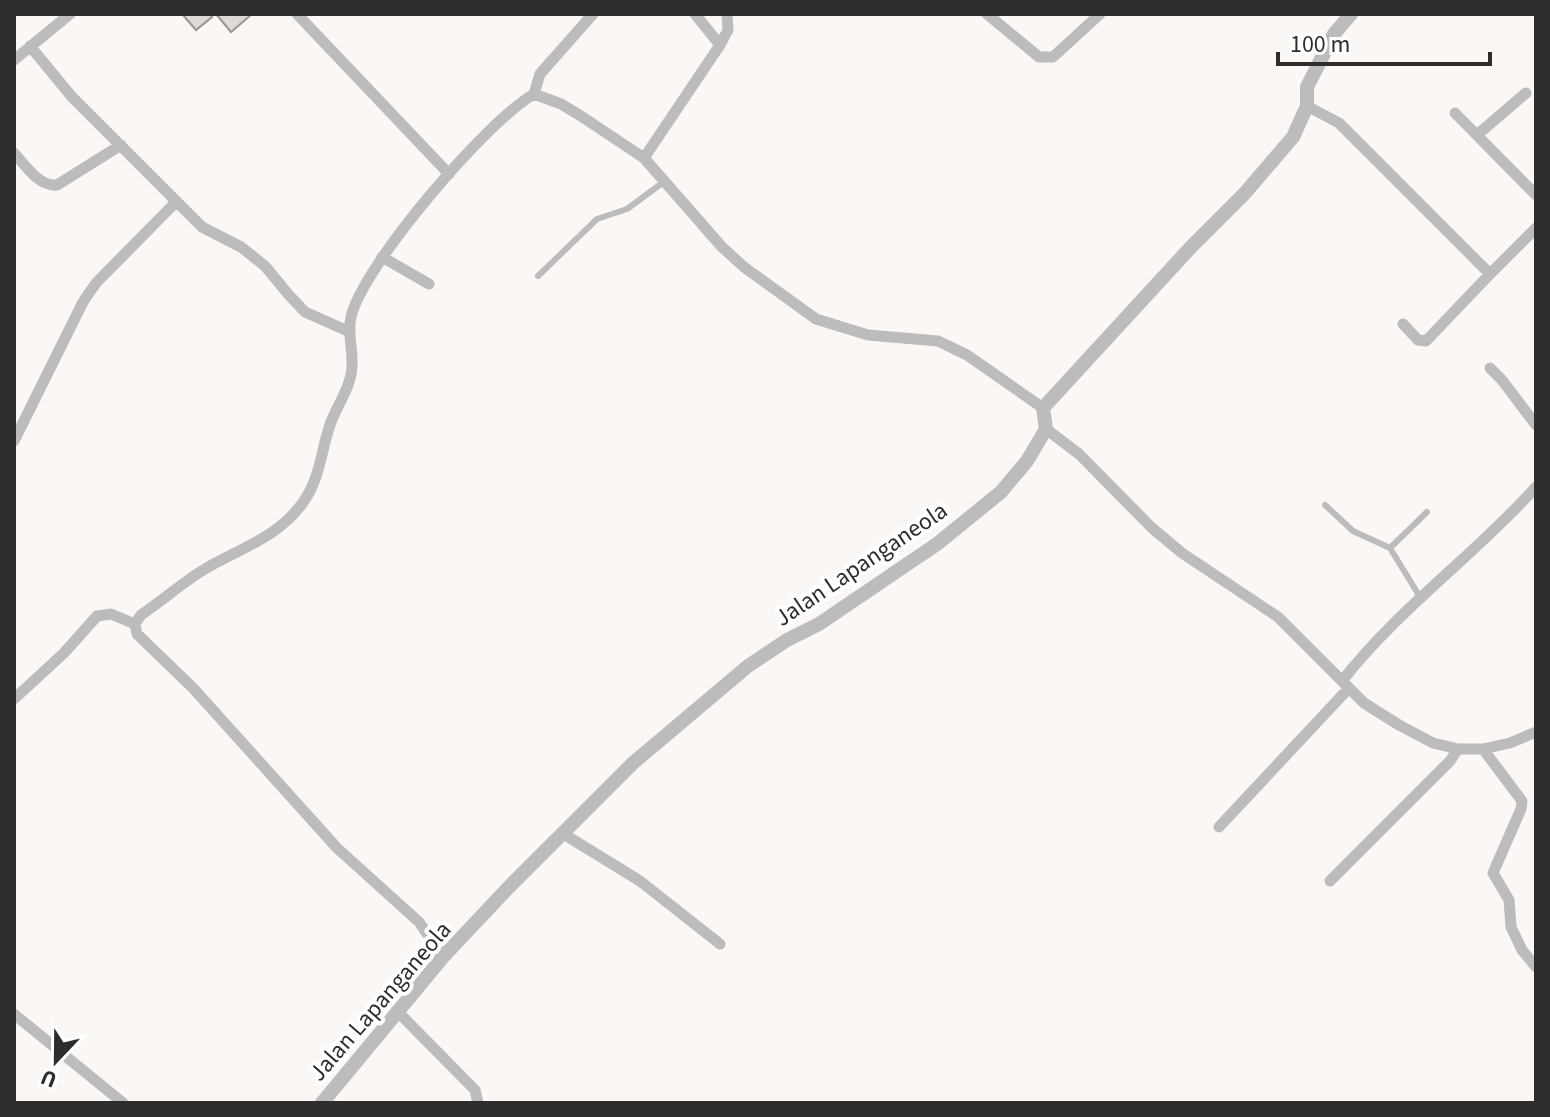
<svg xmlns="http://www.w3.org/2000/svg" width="1550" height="1117" font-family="'Source Sans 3',sans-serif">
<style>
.building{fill:#dddad8;stroke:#999794;stroke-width:2}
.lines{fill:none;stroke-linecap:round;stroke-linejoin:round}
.service{stroke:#bdbbbb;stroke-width:6}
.minor{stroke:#bdbbbb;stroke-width:11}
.tertiary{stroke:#bdbbbb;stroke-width:14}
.labels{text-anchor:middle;stroke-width:8;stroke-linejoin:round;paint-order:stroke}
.street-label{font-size:24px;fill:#2e2d2c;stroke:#fff}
</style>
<rect width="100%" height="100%" fill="#faf7f4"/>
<path class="building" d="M182 14H210L212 17 196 30Z
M216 14H252L231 32Z"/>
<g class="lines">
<path class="service" d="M538 276 597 219 627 209 665 181
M1325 505 1353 531 1390 548 1420 597
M1390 548 1427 512"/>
<path class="minor" d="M297 14 449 174
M695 14 720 45
M987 14 1039 57H1053L1100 14
M30 46 72 97 202 227 241 247 265 266 288 294 305 312 350 332
M14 60 70 14
M534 94 540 74 593 14
M1307 106 1339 123 1490 274 1536 228
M1455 113 1536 195
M1477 135 1526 93
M14 153C25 165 39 187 57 185L121 145
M644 158 720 45 728 30 727 14
M382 257 429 284
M1403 324 1418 340 1426 341 1490 274
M1490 368 1502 380 1536 425
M1046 429 1079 454 1152 528 1182 553 1278 617 1364 703 1399 725 1433 743 1458 749H1483L1510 743 1536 732
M14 441 83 302 96 283 175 203
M1342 681C1398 609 1475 555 1536 487
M14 699 64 653 97 616 111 614 135 624
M1483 749 1522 801 1521 809 1493 873 1509 900 1511 927 1522 950 1536 967
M1219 827 1349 688
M562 833 640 881 720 944
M1330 881 1450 761 1458 749
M443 957 419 922 337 848 193 688 137 634 135 624 141 615C161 601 180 585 200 572 236 549 277 540 304 501 321 476 321 449 331 422 338 404 352 385 352 365 353 349 347 333 351 317 363 265 487 121 534 94L561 104 581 116 644 158 722 247 744 267 816 319 868 335 938 341 967 355 1043 408
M397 1011 475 1090 478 1103
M14 1014 123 1103"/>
<path class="tertiary" d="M322 1103 443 957 508 888 633 763 748 666 787 640 819 624 937 544 1001 492 1027 461 1046 429 1043 408 1191 247 1245 193 1293 137 1307 106V87L1334 34 1351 14"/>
</g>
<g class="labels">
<g class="street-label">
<text transform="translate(861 564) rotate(-34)" y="8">Jalan Lapanganeola</text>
<text transform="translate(380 1001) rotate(-49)" y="8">Jalan Lapanganeola</text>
</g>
</g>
<rect width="1550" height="1117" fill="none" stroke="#2e2d2c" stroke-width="32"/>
<g transform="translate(56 1061) rotate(202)" stroke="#ffffff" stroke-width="6" paint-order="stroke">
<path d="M0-6L14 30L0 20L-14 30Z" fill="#2e2d2c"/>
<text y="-12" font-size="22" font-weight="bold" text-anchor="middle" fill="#2e2d2c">U</text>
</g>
<path d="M1278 52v12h212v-12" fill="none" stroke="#2e2d2c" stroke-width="4"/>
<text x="1290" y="52" font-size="24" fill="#2e2d2c" stroke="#ffffff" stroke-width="6" paint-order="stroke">100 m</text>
</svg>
